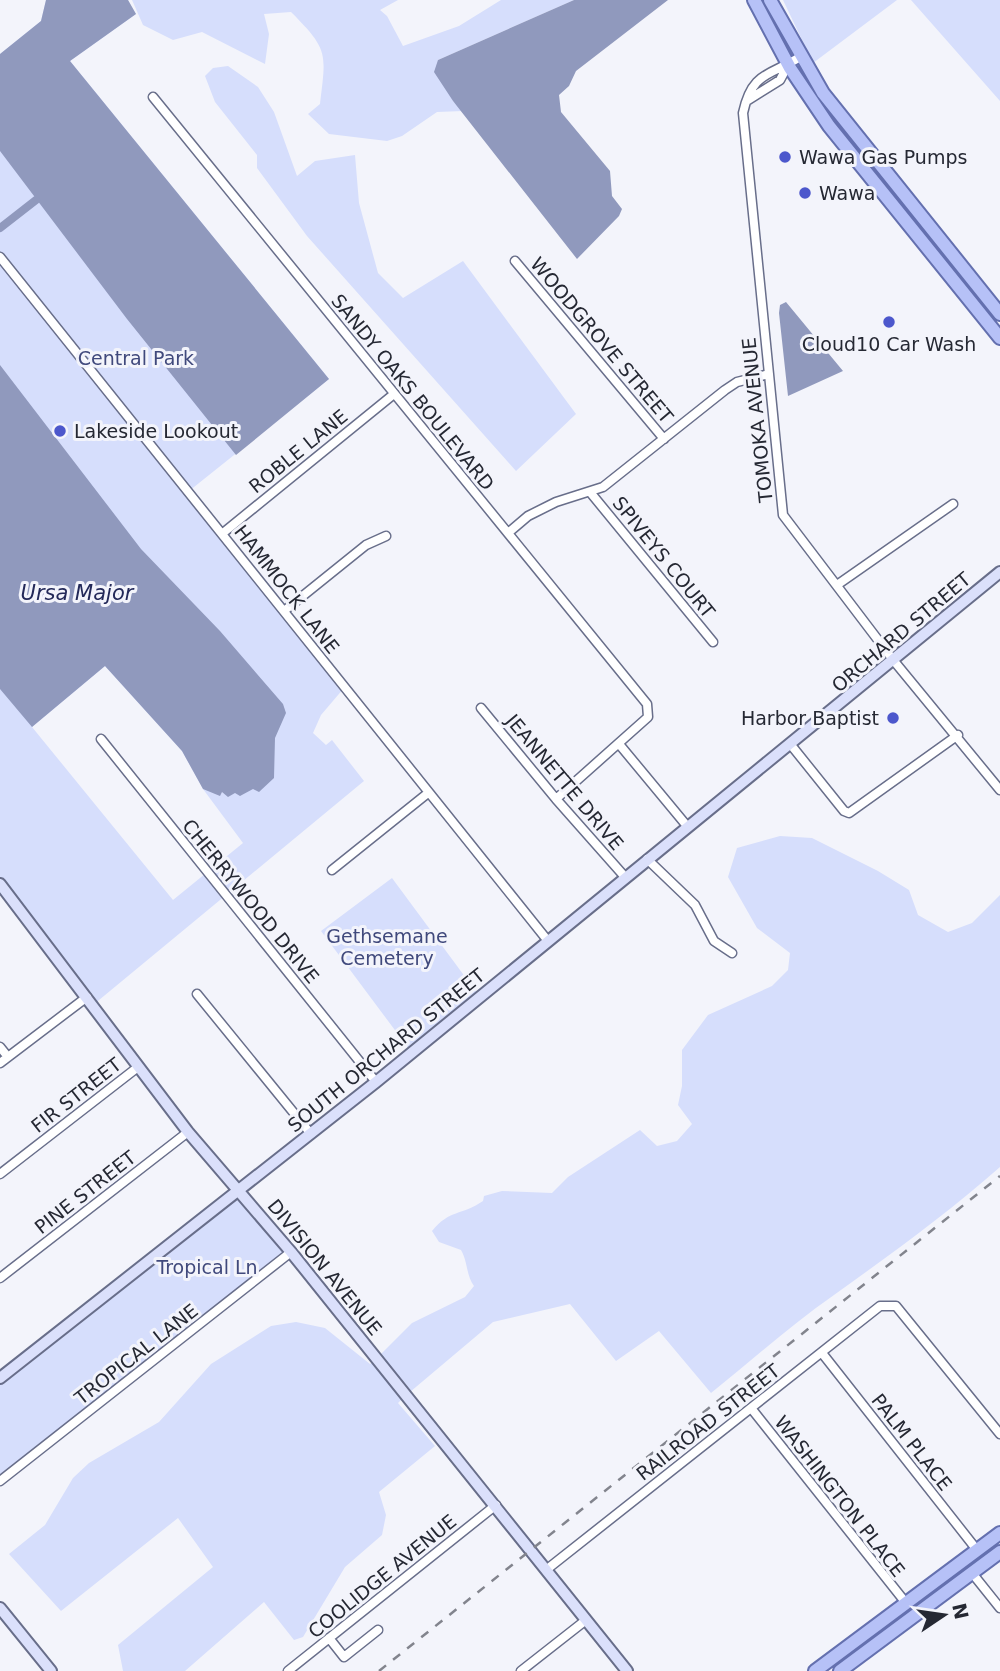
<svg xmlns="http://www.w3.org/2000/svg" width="1000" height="1671" font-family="'DejaVu Sans',sans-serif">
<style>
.green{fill:#d6defc;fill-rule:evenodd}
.water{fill:#9099bd}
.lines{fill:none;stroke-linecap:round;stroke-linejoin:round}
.canal{stroke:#9099bd;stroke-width:8}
.street-casing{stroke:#686e8a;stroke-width:11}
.secondary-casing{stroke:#686e8a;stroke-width:14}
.primary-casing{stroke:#6470af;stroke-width:16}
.street{stroke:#fff;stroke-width:8}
.secondary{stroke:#dbe0fb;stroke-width:10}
.primary{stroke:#b6c1f7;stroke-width:12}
.rail{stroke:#82848d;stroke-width:2.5;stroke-dasharray:9 9;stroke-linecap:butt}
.poi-dot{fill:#4c57cc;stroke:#f3f4fb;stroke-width:2.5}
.labels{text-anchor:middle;stroke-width:6;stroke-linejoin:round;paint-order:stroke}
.poi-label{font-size:19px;fill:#252833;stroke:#f3f4fb;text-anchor:start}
.street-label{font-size:19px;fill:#252833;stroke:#f3f4fb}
.park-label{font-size:19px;fill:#40497c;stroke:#f3f4fb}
.water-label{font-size:21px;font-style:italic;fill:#232959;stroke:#f3f4fb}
</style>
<rect width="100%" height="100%" fill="#f3f4fb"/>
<path class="green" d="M46 0H128L136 14 70 61 329 379 189 491 344 688 321 715 313 733 326 745 332 740 364 781 93 1005 0 884V54L41 21ZM105 666 182 751 203 789 243 843 173 900 32 727Z
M132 0H398L380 10 387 16 403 46 459 26 501 0H574L438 60 453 101 463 111 437 112 402 136 387 141 329 134 308 114 320 104C326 53 329 50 291 12L264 14 269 34 265 64 202 32 173 40 143 25Z
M783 0H897L813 63Z
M911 0H1000V101Z
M228 66 258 87 274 112 297 176 315 161 355 155 359 203 378 273 403 298 463 261 576 414 516 471 307 236 257 168V155L215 102 205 76 213 68Z
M780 836 812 838 878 871 909 890 918 915 948 932 972 923 1000 895V1167C947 1214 891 1254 834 1295 791 1325 752 1360 711 1393L659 1331 616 1361 570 1304 493 1322 410 1392 380 1355 412 1323 465 1297 474 1286C466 1275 468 1262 461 1250L439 1242 432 1231C450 1209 461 1216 483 1201L484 1196 502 1191 552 1193 568 1177 640 1130 657 1146 677 1141 692 1124 678 1105 682 1086V1050L708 1015 772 986 788 970 790 953 757 928 728 877 737 848Z
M392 878 477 993 409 1049 321 931Z
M239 1196 285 1252 0 1476V1383Z
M296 1322 325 1328 370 1364 374 1361 403 1398 398 1403 435 1446 379 1492 386 1515 382 1535 345 1567 303 1637 294 1640 264 1602 185 1671H123L118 1645 213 1567 178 1518 61 1611 9 1554 45 1525 73 1478 89 1463 159 1422 211 1364 271 1326Z"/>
<path class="water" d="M46 0H128L136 14 70 61 329 379 236 455 127 319 0 151V54L41 21Z
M574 0H668L576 71 569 86 559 95 561 112 610 171 612 196 622 209 619 216 577 259 453 101 434 72 438 60Z
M786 302 843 371 788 396 779 313 780 305Z
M0 365 141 549 220 631 283 704 286 713 275 738 274 778 259 792 253 789 240 796 235 793 228 797 222 792 220 796 203 789 182 751 105 666 32 727 0 689Z"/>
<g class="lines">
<path class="canal" d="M0 228 36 200"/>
<g class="street-casing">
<path id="street" d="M800 57C770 76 752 71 743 113L783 515 894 661 1000 790
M153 97 647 704 648 717 556 799
M748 100 780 80 788 65
M0 257 548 941
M515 261 664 439
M590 492 713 642
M223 533 394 394
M508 533 528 516 556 502 603 487 725 390 737 382 769 374
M837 585 953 504
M284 611 366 545 386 536
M481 708 556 799 625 877
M101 739 376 1082
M619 744 687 826
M791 745 844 811 849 813 958 735
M647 859 695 905 714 941 732 953
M332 870 428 793
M197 994 311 1134
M0 1047 8 1057
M0 1063 87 997
M0 1174 138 1067
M0 1278 188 1132
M822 1353 977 1550
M751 1408 906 1603
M0 1481 291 1252
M546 1570 880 1306H896L1000 1434
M972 1573 1000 1608
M329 1638 344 1657 378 1630
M288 1671 496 1505
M521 1671 586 1620"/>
</g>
<g class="secondary-casing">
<path id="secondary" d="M0 884 188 1132 291 1252 627 1671
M0 1378 376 1082 1000 572
M0 1608 51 1671"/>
</g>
<g class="primary-casing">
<path id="primary" d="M754 0 790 68 829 126 1000 338
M770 0 823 93 1000 314
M815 1671 1000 1533
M840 1671 1000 1552"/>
</g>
<use href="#street" class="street"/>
<use href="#secondary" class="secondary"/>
<use href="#primary" class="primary"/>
<path class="rail" d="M379 1671 1000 1176"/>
</g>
<g class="poi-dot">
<circle cx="785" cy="157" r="7"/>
<circle cx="805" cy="193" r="7"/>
<circle cx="889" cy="322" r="7"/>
<circle cx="60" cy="431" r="7"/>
<circle cx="893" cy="718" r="7"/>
</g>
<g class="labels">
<g class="poi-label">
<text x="799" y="164">Wawa Gas Pumps</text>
<text x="819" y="200">Wawa</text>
<text x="889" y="351" text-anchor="middle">Cloud10 Car Wash</text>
<text x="74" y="438">Lakeside Lookout</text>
<text x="879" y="725" text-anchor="end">Harbor Baptist</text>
</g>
<g class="street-label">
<text transform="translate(602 340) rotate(50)" y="7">WOODGROVE STREET</text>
<text transform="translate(413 392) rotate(51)" y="7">SANDY OAKS BOULEVARD</text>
<text transform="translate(757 420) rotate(-96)" y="7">TOMOKA AVENUE</text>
<text transform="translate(298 451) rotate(-39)" y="7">ROBLE LANE</text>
<text transform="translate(664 557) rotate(51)" y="7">SPIVEYS COURT</text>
<text transform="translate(287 589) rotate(52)" y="7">HAMMOCK LANE</text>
<text transform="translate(901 632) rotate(-40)" y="7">ORCHARD STREET</text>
<text transform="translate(565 782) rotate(50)" y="7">JEANNETTE DRIVE</text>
<text transform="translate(251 901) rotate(51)" y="7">CHERRYWOOD DRIVE</text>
<text transform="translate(386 1050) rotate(-39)" y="7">SOUTH ORCHARD STREET</text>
<text transform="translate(76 1095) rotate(-38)" y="7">FIR STREET</text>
<text transform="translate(85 1192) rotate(-38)" y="7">PINE STREET</text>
<text transform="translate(325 1267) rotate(51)" y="7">DIVISION AVENUE</text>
<text transform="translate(136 1354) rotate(-38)" y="7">TROPICAL LANE</text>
<text transform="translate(708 1422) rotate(-38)" y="7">RAILROAD STREET</text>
<text transform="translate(912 1442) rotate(52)" y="7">PALM PLACE</text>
<text transform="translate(840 1496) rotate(52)" y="7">WASHINGTON PLACE</text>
<text transform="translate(382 1576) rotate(-39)" y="7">COOLIDGE AVENUE</text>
</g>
<g class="park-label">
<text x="136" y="365">Central Park</text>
<text x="387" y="943">Gethsemane<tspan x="387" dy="22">Cemetery</tspan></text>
<text x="207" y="1274">Tropical Ln</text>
</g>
<g class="water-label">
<text x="77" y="600">Ursa Major</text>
</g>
</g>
<g transform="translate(944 1615) rotate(77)" stroke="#f3f4fb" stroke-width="5" paint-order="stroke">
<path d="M0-5L12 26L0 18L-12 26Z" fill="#252833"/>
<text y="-10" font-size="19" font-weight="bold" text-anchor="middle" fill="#252833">N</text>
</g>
</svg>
